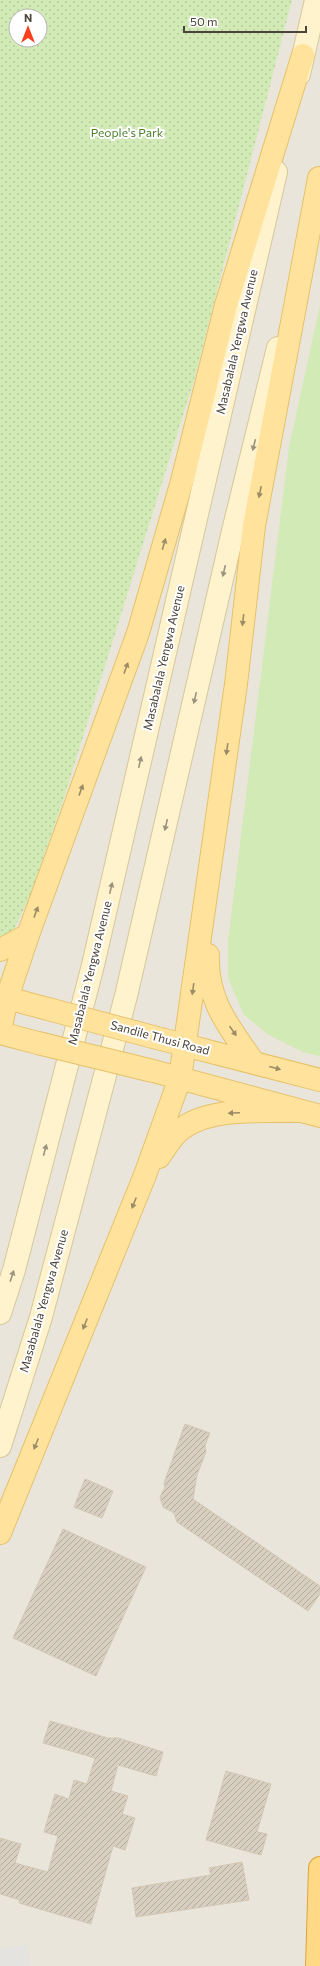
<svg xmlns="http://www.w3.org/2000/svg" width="320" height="1966" font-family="Commissioner,sans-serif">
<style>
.residential{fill:#eae5da;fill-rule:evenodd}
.grass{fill:#d2eab5}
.park{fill:url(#park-dots);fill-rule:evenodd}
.parking{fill:#e5e3e0}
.building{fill:url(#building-hatch);stroke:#d3c7b4}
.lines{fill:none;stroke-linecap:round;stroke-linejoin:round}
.secondary-casing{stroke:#d6c79b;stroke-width:24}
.primary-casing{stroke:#e6c16a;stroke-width:24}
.trunk-casing{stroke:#e0a43c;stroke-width:24}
.secondary{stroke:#fff3cd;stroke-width:22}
.primary{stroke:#ffe39c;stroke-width:22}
.trunk{stroke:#ffd985;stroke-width:22}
.primary-bridge-casing{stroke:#e6c16a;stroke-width:24;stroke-linecap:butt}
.primary-bridge{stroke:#ffe39c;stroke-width:22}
.oneway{fill:#9c937c}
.oneway2{fill:#9c8c66}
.labels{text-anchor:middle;stroke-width:4;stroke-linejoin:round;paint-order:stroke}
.park-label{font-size:12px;fill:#4a7f2a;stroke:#fff}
.street-label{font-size:12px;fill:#4b4439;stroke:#fff}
</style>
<defs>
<pattern id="park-dots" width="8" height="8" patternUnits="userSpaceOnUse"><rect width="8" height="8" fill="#d2eab5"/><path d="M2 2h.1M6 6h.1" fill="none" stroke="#b6ca9c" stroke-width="1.8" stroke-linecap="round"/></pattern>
<pattern id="building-hatch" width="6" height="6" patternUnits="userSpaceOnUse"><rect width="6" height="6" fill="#d8cfc1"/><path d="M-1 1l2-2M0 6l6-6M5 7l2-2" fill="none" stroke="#b1aa9e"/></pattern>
</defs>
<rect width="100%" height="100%" fill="#f6f3ec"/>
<path class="residential" d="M0 0H320V1966H0ZM16 16H40V40H16Z"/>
<path class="grass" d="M320 305V1056L303 1052 269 1035 244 1015 228 978V941L289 447Z"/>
<path class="park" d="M0 0H292L194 380 63 801 30 896 12 934 0 940ZM16 16H40V40H16Z"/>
<path class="parking" d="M27 1944 31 1966H0V1949Z"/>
<path class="building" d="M185 1424 210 1433 205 1445 206 1452 197 1475 193 1499 320 1586V1594L308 1611 177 1522 174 1513 163 1507 160 1497 165 1487 164 1483Z
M85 1479 113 1491 102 1518 74 1507Z
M63 1529 146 1567 96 1676 13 1638Z
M50 1721 108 1738H118L163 1752 156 1776 118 1765 111 1791 128 1796 122 1814 135 1818 125 1850 113 1846 91 1924 19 1903 20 1900 0 1894V1838L21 1844 15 1863 48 1872 58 1836 44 1832 55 1794 69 1799 74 1780 87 1784 95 1758 43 1743Z
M226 1771 271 1784 257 1832 267 1834 261 1855 206 1840Z
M242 1862 249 1900 136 1917 132 1888 211 1875 209 1868Z"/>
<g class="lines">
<g class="secondary-casing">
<path id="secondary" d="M299 74 316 0
M0 1313 14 1270 93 965 276 172
M0 1446 41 1317 126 996 233 531 278 348"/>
</g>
<g class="primary-casing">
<path id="primary" d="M0 950 28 935
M208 955C206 1001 230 1028 254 1063
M0 996 48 1009
M0 1031 7 998 28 935 138 633 182 481 226 305 303 55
M0 1033 38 1043
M157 1038 320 1080
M153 1071 320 1116
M159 1157C165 1149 170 1139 178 1132 206 1106 264 1112 301 1111
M0 1533 145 1175 180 1078 236 684 254 526 319 178"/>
</g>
<g class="trunk-casing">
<path id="trunk" d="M317 1966 320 1868"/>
</g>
<use href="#secondary" class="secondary"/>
<use href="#primary" class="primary"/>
<use href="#trunk" class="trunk"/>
<g class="primary-bridge-casing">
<path id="primary-bridge" d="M48 1009 157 1038
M38 1043 153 1071"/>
</g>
<use href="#primary-bridge" class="primary-bridge"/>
</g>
<defs><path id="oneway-solid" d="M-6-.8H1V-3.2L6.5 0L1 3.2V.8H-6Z"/></defs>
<g class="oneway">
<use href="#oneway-solid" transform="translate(254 445) rotate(104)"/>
<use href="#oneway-solid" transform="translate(224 571) rotate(103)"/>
<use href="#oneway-solid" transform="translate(195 698) rotate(103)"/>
<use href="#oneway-solid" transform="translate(140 762) rotate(-77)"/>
<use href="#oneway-solid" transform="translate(166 825) rotate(103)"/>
<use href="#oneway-solid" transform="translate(111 888) rotate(-77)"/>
<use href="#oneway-solid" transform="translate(45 1150) rotate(-75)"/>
<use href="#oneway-solid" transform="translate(12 1276) rotate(-72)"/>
</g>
<g class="oneway2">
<use href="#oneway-solid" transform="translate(260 492) rotate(101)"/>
<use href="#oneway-solid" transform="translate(164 544) rotate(-74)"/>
<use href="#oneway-solid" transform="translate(243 620) rotate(97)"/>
<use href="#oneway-solid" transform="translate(126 668) rotate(-70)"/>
<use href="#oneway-solid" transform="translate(227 749) rotate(98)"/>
<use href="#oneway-solid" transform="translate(81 790) rotate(-70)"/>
<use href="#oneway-solid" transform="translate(36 912) rotate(-70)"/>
<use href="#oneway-solid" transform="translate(193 989) rotate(98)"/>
<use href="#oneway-solid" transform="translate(233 1031) rotate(55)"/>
<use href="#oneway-solid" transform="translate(275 1068) rotate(15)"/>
<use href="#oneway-solid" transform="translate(234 1113) rotate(178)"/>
<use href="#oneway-solid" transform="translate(134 1203) rotate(112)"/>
<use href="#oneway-solid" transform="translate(85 1324) rotate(112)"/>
<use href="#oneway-solid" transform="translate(36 1444) rotate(112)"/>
</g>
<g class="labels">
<g class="park-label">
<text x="127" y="137">People's Park</text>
</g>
<g class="street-label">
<text transform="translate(237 342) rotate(-77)" y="4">Masabalala Yengwa Avenue</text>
<text transform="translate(164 658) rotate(-77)" y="4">Masabalala Yengwa Avenue</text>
<text transform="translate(90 973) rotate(-76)" y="4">Masabalala Yengwa Avenue</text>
<text transform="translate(160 1038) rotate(15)" y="4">Sandile Thusi Road</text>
<text transform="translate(44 1301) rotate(-74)" y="4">Masabalala Yengwa Avenue</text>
</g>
</g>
<g transform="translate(28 28)"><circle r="19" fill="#ffffff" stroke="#b7b4b0"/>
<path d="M0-3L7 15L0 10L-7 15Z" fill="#fc3f1d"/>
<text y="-6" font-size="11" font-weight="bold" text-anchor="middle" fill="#4b4439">N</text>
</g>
<path d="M184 26v6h122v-6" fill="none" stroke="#4b4439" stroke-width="2"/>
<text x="190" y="26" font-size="12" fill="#4b4439" stroke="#ffffff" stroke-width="3" paint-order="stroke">50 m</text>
</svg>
